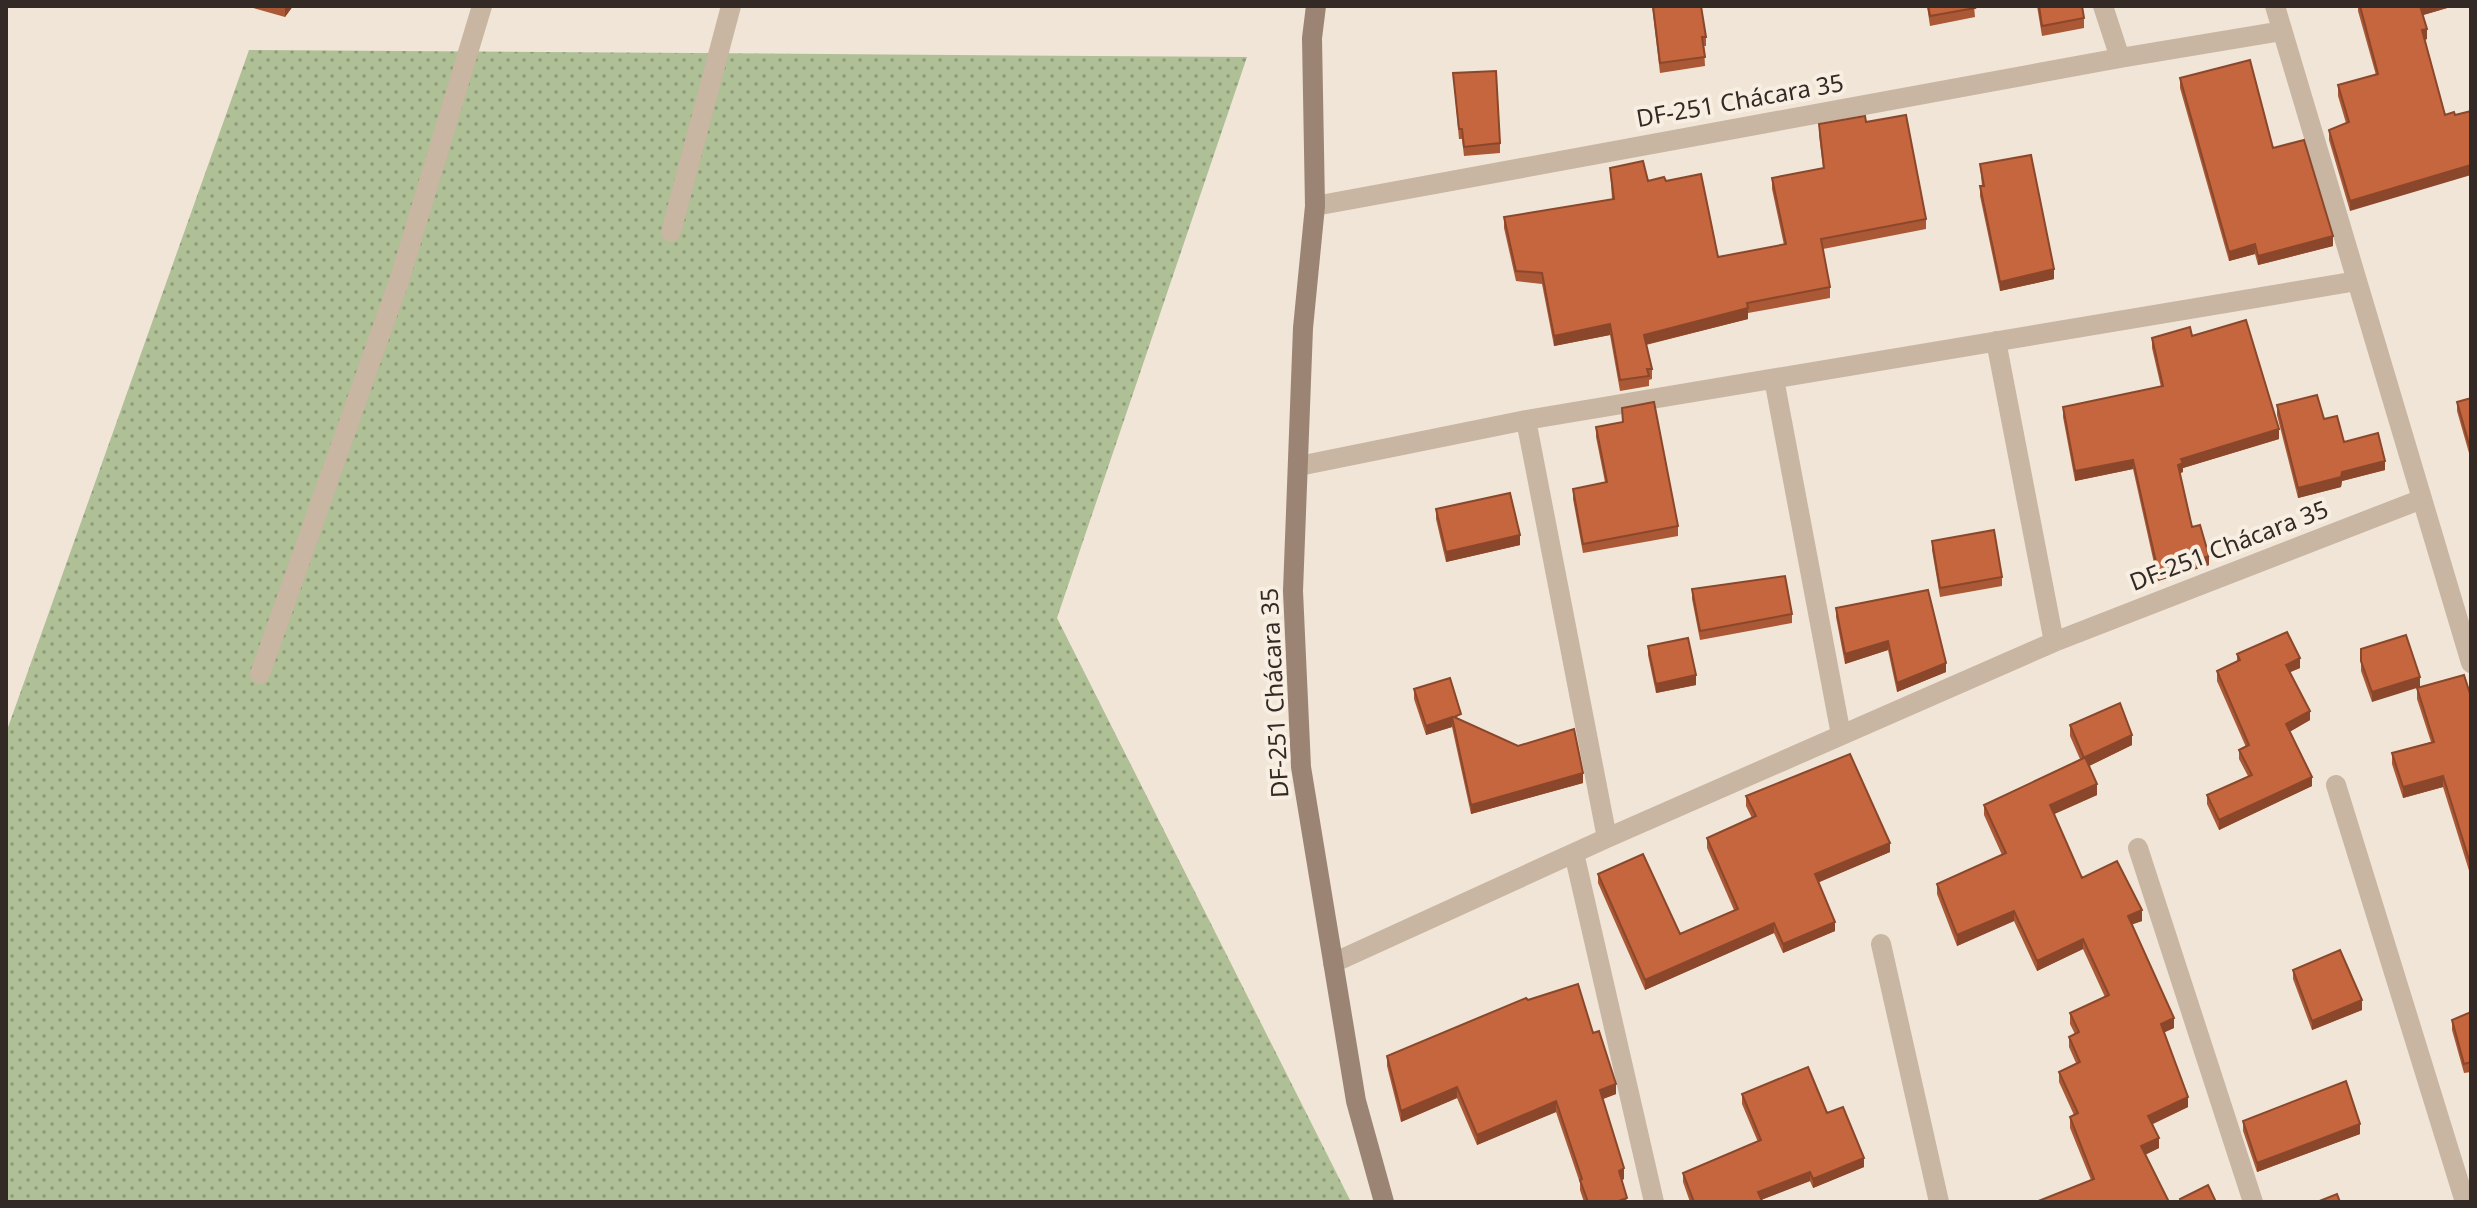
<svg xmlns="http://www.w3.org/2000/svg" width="2477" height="1208" font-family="'Noto Sans',sans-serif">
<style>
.grass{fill:url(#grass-dots)}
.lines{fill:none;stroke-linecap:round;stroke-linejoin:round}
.lane{stroke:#c8b5a2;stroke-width:20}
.street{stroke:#c8b5a2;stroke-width:20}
.secondary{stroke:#9b8474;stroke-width:20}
.wall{fill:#aa5835}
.shaded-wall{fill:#8b472b}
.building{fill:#c6663e;stroke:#8b472b;stroke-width:2}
.labels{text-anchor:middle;stroke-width:8;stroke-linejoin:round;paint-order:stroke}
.street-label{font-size:24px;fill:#332a25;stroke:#f8efe2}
</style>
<defs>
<pattern id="grass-dots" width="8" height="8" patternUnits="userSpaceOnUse" patternTransform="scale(2)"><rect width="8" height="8" fill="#afbf96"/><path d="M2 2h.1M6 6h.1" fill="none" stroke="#8f9b7a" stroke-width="1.8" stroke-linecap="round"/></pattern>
</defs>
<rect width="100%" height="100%" fill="#f0e5d6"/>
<path class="grass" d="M249 50 1247 57 1057 618 1351 1202H6V733Z"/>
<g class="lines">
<path class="lane" d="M671 232 731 6"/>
<path class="street" d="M2103 6 2120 58
M2275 6 2471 663
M1315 206 2120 58 2282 31
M1996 341 2054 642
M1774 379 1841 735
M1526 420 1607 838
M1299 466 1526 420 2357 281
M260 674 400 278 482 6
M2336 785 2465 1202
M2138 848 2253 1202
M1574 853 1654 1202
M1881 944 1939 1202
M1333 963 1607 838 2054 642 2422 499"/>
<path class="secondary" d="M1316 6 1312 38 1315 206 1303 328 1293 591 1301 767 1356 1101 1384 1202"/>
</g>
<path class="wall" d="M246 6H293L285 17Z
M1652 6H1701L1706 37V46H1704L1705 66 1660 73Z
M1927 6H1974L1975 17 1930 26Z
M2037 6H2082L2084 18V28L2042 36Z
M2358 6H2454L2423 15 2427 39 2424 40 2350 211 2329 140V130L2346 123 2338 96V85L2376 75 2358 11Z
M1453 73 1500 143V153L1464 156 1462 139H1459Z
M2180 78 2273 148 2333 246 2258 265 2255 254 2229 261 2180 88Z
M1866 122 1926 219V229L1823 249 1830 287V298L1748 313V319L1646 345 1652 369V379L1649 380V386L1620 391 1610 335 1554 346 1542 284 1516 281 1504 228V217L1612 199 1610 168 1648 181H1666L1718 257 1784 245 1772 189V178L1823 168 1819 135V124Z
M1980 164 2054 279 2000 291 1980 196V186H1982Z
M2192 336 2279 439 2183 468V472L2180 473 2192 527 2209 565 2158 581 2133 469 2075 481 2063 417V407L2161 387 2152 348V338Z
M2471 398V460L2457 411V402Z
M2277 405 2324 419 2344 442 2385 470 2342 481 2341 487 2298 498 2277 415Z
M1622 408 1678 526V536L1583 553 1573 499V489L1605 482 1596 437V427L1623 422Z
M1436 509 1520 545 1446 562 1436 519Z
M1932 541 2002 577V586L1940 597 1932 550Z
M1692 589 1792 614V623L1700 640 1692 599Z
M1836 608 1946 672 1897 692 1888 650 1845 664 1836 617Z
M2406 635 2372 702 2361 671V649Z
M1648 646 1696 685 1656 693 1648 655Z
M2237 654 2300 668 2290 672 2310 720 2289 732 2312 786 2219 830 2207 804V795L2248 776 2239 759V750L2246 747 2217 681V671L2237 661Z
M2417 688 2471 697V877L2443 787 2403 798 2392 764V753L2431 742 2417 699Z
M1414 689 1461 720 1583 783 1471 814 1452 727 1426 735 1414 699Z
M2070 725 2132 745 2089 766 2097 795 2054 814 2082 878 2142 921 2132 924 2174 1028 2164 1032 2188 1107 2153 1124 2159 1148 2091 1180 2070 1128V1117L2074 1115 2059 1082V1072L2076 1063 2069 1047V1037L2075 1034 2070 1024V1013L2105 997 2083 949 2037 971 2014 921 1957 946 1937 894V884L2002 855 1984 815V805L2080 759 2070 736Z
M1746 796 1890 852 1818 882 1835 931 1783 953 1774 933 1645 990 1598 883V874L1680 934 1734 910 1707 848V838L1752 818 1746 806Z
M2293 970 2362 1010 2312 1030 2293 979Z
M1528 1000 1593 1033 1616 1094 1603 1099 1624 1179 1622 1180 1627 1202H1584L1580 1190V1183L1556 1112 1477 1145 1457 1098 1401 1122 1387 1066V1056Z
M2471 1012V1072L2464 1073 2452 1030V1020Z
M1742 1094 1827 1113 1864 1167 1813 1188 1810 1181 1761 1200 1762 1202H1690L1683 1182V1173L1758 1142 1742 1104Z
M2243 1121 2360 1134 2257 1172 2243 1131Z"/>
<path class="shaded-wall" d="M286 6H293L285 17V7Z
M2420 6H2454L2420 16Z
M2427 29V39L2422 41V30Z
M2471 165V175L2350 211V201Z
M2333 236V246L2258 265V256Z
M2255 244V254L2229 261V252Z
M2054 269V279L2000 291V282Z
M1748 308V319L1644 345V335Z
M1610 324V335L1554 346V336Z
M2279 429V439L2183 468V472L2178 474V465L2181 459Z
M2133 460V469L2075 481V471Z
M2385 461V470L2342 481 2341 487 2298 498V488L2342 472Z
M1520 535V545L1446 562V552Z
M2209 556V565L2158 581V571Z
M1888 641V650L1845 664V654Z
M2300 658V668L2286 674V665Z
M1946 663V672L1897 692V683Z
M1696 675V685L1656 693V684Z
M2420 677V687L2372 702V692Z
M2310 711V720L2286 734V724Z
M1452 717V727L1426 735V726Z
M2132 735V745L2085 768V757Z
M1583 773V783L1471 814V805Z
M2443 776V787L2403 798V787Z
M2312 777V786L2219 830V820Z
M2097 784V795L2050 816V805Z
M1890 843V852L1815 884V874Z
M2142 910V921L2128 926V916Z
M2014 911V921L1957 946V935Z
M1835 922V931L1783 953V944Z
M1774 923V933L1645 990V980Z
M2083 939V949L2037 971V961Z
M2362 1000V1010L2312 1030V1021Z
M2174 1018V1028L2161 1034V1024Z
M1616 1084V1094L1600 1100V1090Z
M1457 1087V1098L1401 1122V1111Z
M2188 1097V1107L2148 1126V1116Z
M1556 1101V1112L1477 1145V1135Z
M2360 1124V1134L2257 1172V1163Z
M2159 1138V1148L2141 1157V1146Z
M1864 1158V1167L1813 1188V1179Z
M1624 1168V1179L1619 1181V1171Z
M1810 1172V1181L1758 1201V1192Z"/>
<path class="building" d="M1653 6H1701L1706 37H1702L1705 57 1660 63Z
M1928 6H1974L1975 8 1930 16Z
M2039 6H2082L2084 18 2042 26Z
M2360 6H2420L2427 29 2422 30 2445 115 2454 112 2455 115 2471 111V165L2350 201 2329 130 2349 122 2338 85 2378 74Z
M2250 60 2273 148 2304 140 2333 236 2258 256 2255 244 2229 252 2180 78Z
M1496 71 1500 143 1464 147 1462 129H1459L1453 73Z
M1906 115 1926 219 1821 239 1830 287 1747 303 1748 308 1644 335 1652 369H1647L1649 376 1620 380 1610 324 1554 336 1542 273 1516 271 1504 217 1614 199 1610 168 1643 161 1648 181 1664 177 1666 181 1701 174 1718 257 1786 244 1772 178 1824 168 1819 124 1865 116 1866 122Z
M2031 155 2054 269 2000 282 1980 186H1984L1980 164Z
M2246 320 2279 429 2181 459 2183 463 2178 465 2192 527 2200 525 2209 556 2158 571 2133 460 2075 471 2063 407 2163 386 2152 338 2190 327 2192 336Z
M2317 395 2324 419 2337 416 2344 442 2378 433 2385 461 2342 472 2341 477 2298 488 2277 405Z
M2471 398V451L2457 402Z
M1654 402 1678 526 1583 544 1573 489 1607 482 1596 427 1623 422 1622 408Z
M1510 493 1520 535 1446 552 1436 509Z
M1994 530 2002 577 1940 588 1932 541Z
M1785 576 1792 614 1700 631 1692 589Z
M1928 590 1946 663 1897 683 1888 641 1845 654 1836 608Z
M2287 632 2300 658 2286 665 2310 711 2286 724 2312 777 2219 820 2207 795 2252 775 2239 750 2249 745 2217 671 2240 660 2237 654Z
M2406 635 2420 677 2372 692 2361 661V649Z
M1688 638 1696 675 1656 684 1648 646Z
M2464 675 2471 697V866L2443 776 2403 787 2392 753 2434 742 2417 688Z
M1450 678 1461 714 1454 717 1518 746 1574 729 1583 773 1471 805 1452 717 1426 726 1414 689Z
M2120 703 2132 735 2085 757 2097 784 2050 805 2082 878 2117 861 2142 910 2128 916 2174 1018 2161 1024 2188 1097 2148 1116 2159 1138 2141 1146 2169 1202H2036L2094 1179 2070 1117 2078 1113 2059 1072 2080 1062 2069 1037 2079 1032 2070 1013 2109 995 2083 939 2037 961 2014 911 1957 935 1937 884 2006 853 1984 805 2084 758 2070 725Z
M1850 754 1890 843 1815 874 1835 922 1783 944 1774 923 1645 980 1598 874 1643 854 1680 934 1738 909 1707 838 1756 816 1746 796Z
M2340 950 2362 1000 2312 1021 2293 970Z
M1578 984 1593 1033 1599 1031 1616 1084 1600 1090 1624 1168 1619 1171 1627 1198 1616 1202H1588L1580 1180 1582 1179 1556 1101 1477 1135 1457 1087 1401 1111 1387 1056 1526 998 1528 1000Z
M2471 1012V1062L2464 1064 2452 1020Z
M1808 1067 1827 1113 1843 1107 1864 1158 1813 1179 1810 1172 1758 1192 1762 1201 1759 1202H1694L1683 1173 1761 1140 1742 1094Z
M2346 1081 2360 1124 2257 1163 2243 1121Z
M2208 1185 2216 1202H2181L2180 1199Z
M2337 1194 2340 1202H2317Z"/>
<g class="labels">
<g class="street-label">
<text transform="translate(1740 101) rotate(-10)" y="8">DF-251 Chácara 35</text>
<text transform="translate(2229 546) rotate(-21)" y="8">DF-251 Chácara 35</text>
<text transform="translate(1275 693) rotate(-93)" y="8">DF-251 Chácara 35</text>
</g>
</g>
<rect width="2477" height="1208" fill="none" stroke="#332a25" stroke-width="16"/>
</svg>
